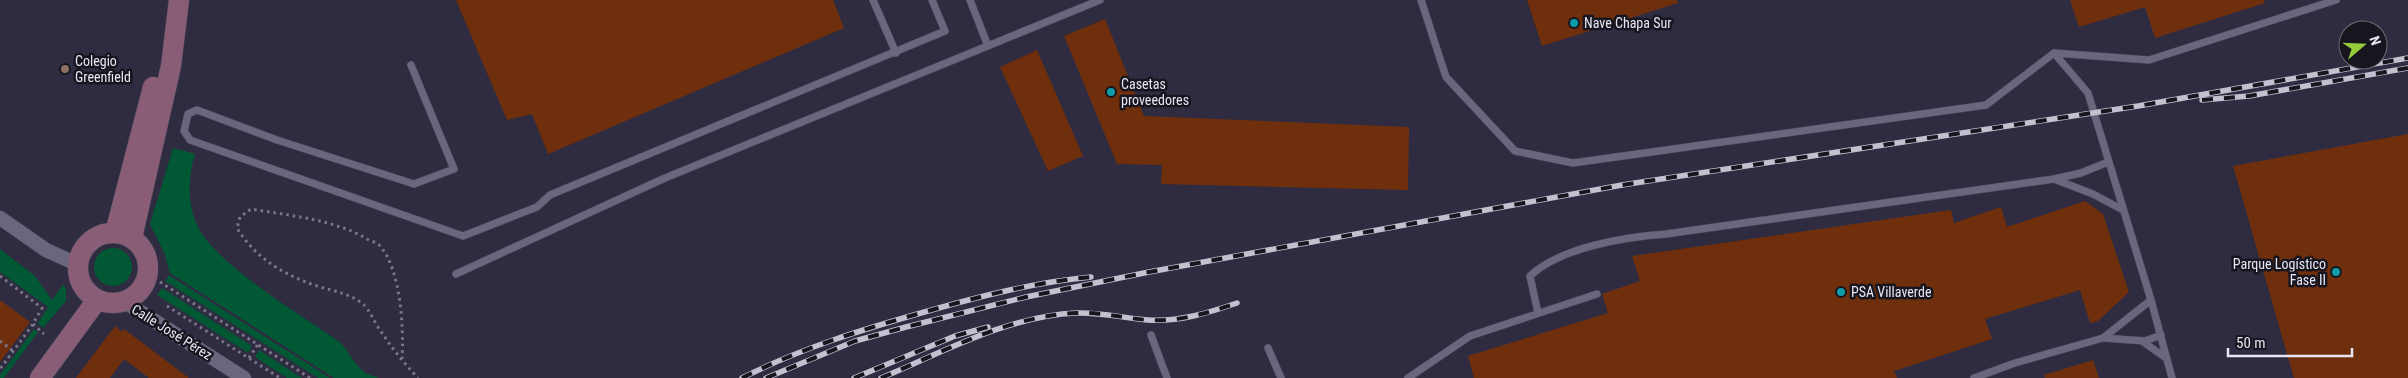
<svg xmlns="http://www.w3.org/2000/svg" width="2408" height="378" font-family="'Roboto Condensed',sans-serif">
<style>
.green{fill:#005834}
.building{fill:#6f2f0d}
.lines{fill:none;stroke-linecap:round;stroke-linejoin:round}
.lane-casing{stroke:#4d4b5c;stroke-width:8}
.street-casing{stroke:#4d4b5c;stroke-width:15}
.secondary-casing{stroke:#4d4b5c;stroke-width:21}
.path{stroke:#7a7789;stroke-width:3;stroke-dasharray:2.5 4;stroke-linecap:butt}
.lane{stroke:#69667e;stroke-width:7}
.street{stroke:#69667e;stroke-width:14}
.secondary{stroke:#895d76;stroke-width:20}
.rail-casing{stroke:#c3c1d0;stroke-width:5.5}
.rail{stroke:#17161f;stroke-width:4;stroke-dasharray:11;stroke-linecap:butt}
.culture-dot{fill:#0f9aa8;stroke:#17161f;stroke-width:2}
.education-dot{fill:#8d6e63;stroke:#17161f;stroke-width:2}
.labels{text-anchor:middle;stroke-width:5;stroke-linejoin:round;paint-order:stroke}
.poi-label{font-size:14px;fill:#e8e6f4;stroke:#17161f;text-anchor:start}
.street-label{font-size:14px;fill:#e8e6f4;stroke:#17161f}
</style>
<rect width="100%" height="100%" fill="#2f2c41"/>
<path class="green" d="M173 148 195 154C188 176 187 203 197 225 215 264 301 315 338 341 348 348 352 362 362 370 366 374 374 376 379 378H334L170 273 164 252 150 224Z
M94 267a19 19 0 1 1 38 0a19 19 0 1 1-38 0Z
M0 249 35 276 52 300 63 285 66 288V301L43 328 38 323 48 307 0 272Z
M169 275 330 378H318L165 281Z
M162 288 252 346 248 353 157 295Z
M34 329 38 332 4 378H0V375Z
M259 350 302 378H287L255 357Z"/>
<path class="building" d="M456 0H833L844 28 548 154 532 114 507 120Z
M1527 0H1677L1678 3 1542 46Z
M2070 0H2264L2265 3 2155 38 2145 7 2079 27Z
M1105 19 1144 116 1409 127 1408 190 1161 184 1162 165 1117 164 1064 36Z
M1037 50 1083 156 1048 171 1000 67Z
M2408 134V378H2294L2233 166Z
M2085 201 2103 214 2129 292 2098 321 2090 323 2080 290 1985 319 1992 339 1894 371 1897 378H1474L1468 356 1608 313 1602 294 1640 281 1632 256 1951 210 1954 223 2001 207 2007 227Z
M0 300 30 322 0 362Z
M115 326 122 332 124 329 189 378H149L124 359 110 378H76Z
M2093 360 2099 378H2045L2044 375Z"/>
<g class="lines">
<g class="lane-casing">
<path id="lane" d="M873 0 896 53
M970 0 988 46
M1421 0 1446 77 1515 151 1573 163 1986 105 2054 53 2149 60 2336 0
M2054 53 2088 93 2151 300 2172 378
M411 65 454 169 414 184 277 140 197 110 188 114 184 131 190 140 463 236 537 207 550 195 945 31 932 0
M2054 179 2093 194 2123 210
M456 274 665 178 1100 0
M1538 313 1530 276C1561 247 1625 237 1666 234L2054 179 2081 173 2108 162
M1151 335 1167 378
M2103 338 2145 341 2161 335
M2142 341 2166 358
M1268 348 1281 378
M1408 378 1470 336 1597 294
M1974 378 2015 363 2103 338 2151 300"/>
</g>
<g class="street-casing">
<path id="street" d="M0 218 46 250 77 264
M125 302 244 378"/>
</g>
<g class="secondary-casing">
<path id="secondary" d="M115 233 153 87
M78 268a35 35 0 1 1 70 0a35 35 0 1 1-70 0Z
M132 238 171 66 179 0
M40 378 97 300"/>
</g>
<path class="path" d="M0 276 42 308 31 327 0 369
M160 282 310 378
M167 306 280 378
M33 324 44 334
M0 341 13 351
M249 358 258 344
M402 359C404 330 401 267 379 245 377 243 372 241 369 240 334 219 291 216 251 209L240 217 237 228C255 258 284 275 317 286 333 291 349 293 363 304 370 310 374 322 380 330 391 347 404 363 418 378"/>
<use href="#lane" class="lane"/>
<use href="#street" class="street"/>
<use href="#secondary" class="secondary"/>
<g class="rail-casing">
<path id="rail" d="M2202 100 2249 96 2408 68
M742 378C801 348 864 329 928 311 981 296 1036 282 1091 277
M766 378 855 341 906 327 1026 297 1149 272 1622 185 2138 106 2408 58
M854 378 955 336 988 327
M881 378C943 352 1008 316 1076 313 1100 312 1123 318 1148 320 1179 322 1208 313 1237 303"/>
</g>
<use href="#rail" class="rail"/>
</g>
<g class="culture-dot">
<circle cx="1574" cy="23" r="5"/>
<circle cx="1111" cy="92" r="5"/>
<circle cx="2336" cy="272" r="5"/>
<circle cx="1841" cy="292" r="5"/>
</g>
<circle class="education-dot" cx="65" cy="69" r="5"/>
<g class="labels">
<g class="poi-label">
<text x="1584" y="28">Nave Chapa Sur</text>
<text x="75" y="66">Colegio<tspan x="75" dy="16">Greenfield</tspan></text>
<text x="1121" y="89">Casetas<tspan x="1121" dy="16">proveedores</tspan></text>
<text x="2326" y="269" text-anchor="end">Parque Logístico<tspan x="2326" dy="16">Fase II</tspan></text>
<text x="1851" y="297">PSA Villaverde</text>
</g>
<g class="street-label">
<text transform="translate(172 332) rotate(32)" y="5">Calle José Pérez</text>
</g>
</g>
<g transform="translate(2363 45) rotate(71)"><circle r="24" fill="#17161f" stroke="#6b6974"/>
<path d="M0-4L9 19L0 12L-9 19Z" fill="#96cc39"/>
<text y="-8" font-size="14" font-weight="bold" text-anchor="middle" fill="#e8e6f4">N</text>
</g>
<path d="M2228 348v8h124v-8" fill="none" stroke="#e8e6f4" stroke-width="2.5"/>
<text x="2236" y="348" font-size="15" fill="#e8e6f4" stroke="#17161f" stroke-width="4" paint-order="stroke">50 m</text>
</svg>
